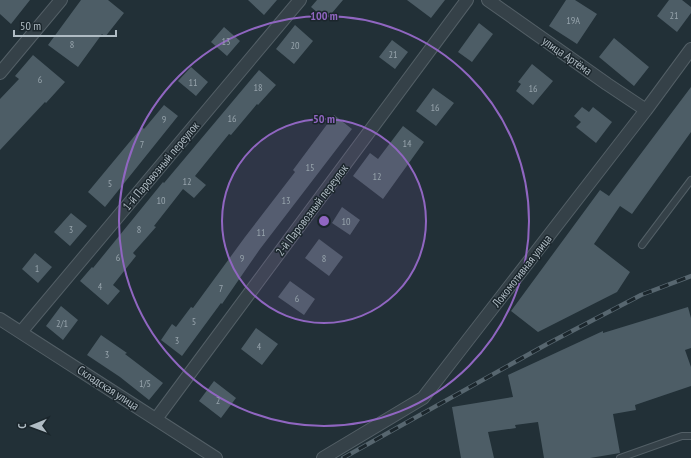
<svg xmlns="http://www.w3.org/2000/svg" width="691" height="458" font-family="'PT Sans Narrow',sans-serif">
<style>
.building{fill:#4d5d66}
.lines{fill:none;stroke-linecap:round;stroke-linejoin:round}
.service-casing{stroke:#535f66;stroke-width:8}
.minor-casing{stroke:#535f66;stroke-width:14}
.service{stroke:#354148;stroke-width:6}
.minor{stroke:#354148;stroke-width:12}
.rail-casing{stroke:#57666f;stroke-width:4.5}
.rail{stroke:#1b262c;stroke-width:3;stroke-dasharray:9;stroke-linecap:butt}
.ring{fill:none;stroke:#9066c1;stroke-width:2}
.labels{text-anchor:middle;stroke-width:3;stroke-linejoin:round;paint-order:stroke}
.number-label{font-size:10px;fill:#97a4ac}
.street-label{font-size:12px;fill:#b0bcc4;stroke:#1b262c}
.centre{fill:#9066c1;stroke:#1b262c;stroke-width:2}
.ring-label{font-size:12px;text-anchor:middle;font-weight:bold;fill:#9066c1;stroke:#1b262c;stroke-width:3;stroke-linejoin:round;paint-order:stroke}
</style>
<rect width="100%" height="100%" fill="#223037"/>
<path class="building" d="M0 0H30L11 24 0 14Z
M81 0H108L124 13 105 37 102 34 78 67 48 45Z
M248 0H277L264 15Z
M317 0H343L326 20 311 7Z
M407 0H445L431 18Z
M566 0H575L597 14 577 44 549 26Z
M669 0H682L691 7V13L677 32 657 16Z
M479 23 493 34 472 62 458 52Z
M295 25 313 41 294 64 276 49Z
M224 27 240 41 227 56 211 42Z
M614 38 649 67 634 86 599 57Z
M392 40 408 52 395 69 379 57Z
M33 55 65 82 46 103 45 102 0 150V99L19 79 15 76Z
M532 64 553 81 533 105 516 91 521 84 518 82Z
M191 67 208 82 196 96 178 81Z
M259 70 276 85 258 105 257 104 231 135 229 134 195 176 206 185 194 198 183 189 154 226 156 227 133 253 136 256 113 285 120 291 108 305 80 281 92 267 93 268 163 182 164 183Z
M691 87V132L632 214 620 206 594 244 630 272 617 292 538 332 511 311 600 190 609 196Z
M433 88 454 103 436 126 416 111Z
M164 105 178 116 105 207 88 192 142 127 144 129Z
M582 107 589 112 593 107 612 122 596 143 576 127 581 122 574 116Z
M334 115 352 129 260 249 222 304 221 303 182 356 161 340 172 324 176 327 191 307 193 308 245 237 295 172 293 170Z
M403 126 424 142 383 199 353 176 370 153 378 159Z
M342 207 360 220 350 235 332 223Z
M71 213 87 226 70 246 54 232Z
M319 239 343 257 329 276 305 258Z
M35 253 52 267 38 283 22 269Z
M290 281 315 299 304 315 278 297Z
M61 306 78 320 63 340 46 326Z
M688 307 691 318V348L685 350 691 367V386L635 405 636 410 613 414 620 453 590 458H544L538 422 515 425 516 428 488 432 494 458H461L452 407 513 397 508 375 603 331V333Z
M256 328 278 344 262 365 241 349Z
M101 335 127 353 125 354 163 383 149 400 120 377 87 355Z
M214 381 236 398 221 418 199 401Z"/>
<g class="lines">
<g class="service-casing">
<path id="service" d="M642 245 691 180
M620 458 682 436H691"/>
</g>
<g class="minor-casing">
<path id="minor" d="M488 0 607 84 646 110
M0 73 61 0
M0 319 216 458
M21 332 300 0
M156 419 467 0
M323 458 423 398 646 110 691 49"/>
</g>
<use href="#service" class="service"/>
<use href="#minor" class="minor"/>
<g class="rail-casing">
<path id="rail" d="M343 458 549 343 641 295 691 276"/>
</g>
<use href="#rail" class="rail"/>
</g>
<circle cx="324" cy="221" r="102" fill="#9066c1" fill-opacity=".12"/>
<g class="ring">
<circle cx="324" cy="221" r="102"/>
<circle cx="324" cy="221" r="205"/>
</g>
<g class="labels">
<g class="number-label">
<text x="674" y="19">21</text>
<text x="573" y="24">19А</text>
<text x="226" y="45">13</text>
<text x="72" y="48">8</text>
<text x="295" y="49">20</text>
<text x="393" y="58">21</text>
<text x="40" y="83">6</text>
<text x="193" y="86">11</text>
<text x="258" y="91">18</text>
<text x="533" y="92">16</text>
<text x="435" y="111">16</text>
<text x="232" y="122">16</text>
<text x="164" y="123">9</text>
<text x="407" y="147">14</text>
<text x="142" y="148">7</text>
<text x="310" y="171">15</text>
<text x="377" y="180">12</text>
<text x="187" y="185">12</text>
<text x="110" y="187">5</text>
<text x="161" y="204">10</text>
<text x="286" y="204">13</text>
<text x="346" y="225">10</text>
<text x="71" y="233">3</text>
<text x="139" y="233">8</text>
<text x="261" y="236">11</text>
<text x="118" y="261">6</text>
<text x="242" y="262">9</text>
<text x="324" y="262">8</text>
<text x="37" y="272">1</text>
<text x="100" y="290">4</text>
<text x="221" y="292">7</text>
<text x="297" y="302">6</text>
<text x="194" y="325">5</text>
<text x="62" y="327">2/1</text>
<text x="177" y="344">3</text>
<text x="259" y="350">4</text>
<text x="107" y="358">3</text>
<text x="145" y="387">1/5</text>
<text x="218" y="404">2</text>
</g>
<g class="street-label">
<text transform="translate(567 56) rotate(35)" y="4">улица Артёма</text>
<text transform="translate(161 166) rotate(-50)" y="4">1-й Паровозный переулок</text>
<text transform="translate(312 210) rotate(-53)" y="4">2-й Паровозный переулок</text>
<text transform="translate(522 271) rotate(-52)" y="4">Локомотивная улица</text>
<text transform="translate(108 388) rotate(33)" y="4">Складская улица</text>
</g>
</g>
<circle cx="324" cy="221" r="6" class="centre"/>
<g class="ring-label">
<text x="324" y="20">100 m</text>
<text x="324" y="123">50 m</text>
</g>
<g transform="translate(32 426) rotate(269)" stroke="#1b262c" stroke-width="3" paint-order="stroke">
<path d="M0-3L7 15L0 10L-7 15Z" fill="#b0bcc4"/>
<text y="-6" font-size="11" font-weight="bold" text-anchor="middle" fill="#b0bcc4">С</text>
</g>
<path d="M14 30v6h102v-6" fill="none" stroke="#b0bcc4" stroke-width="2"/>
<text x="20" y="30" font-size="12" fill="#b0bcc4" stroke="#1b262c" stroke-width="3" paint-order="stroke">50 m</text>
</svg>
